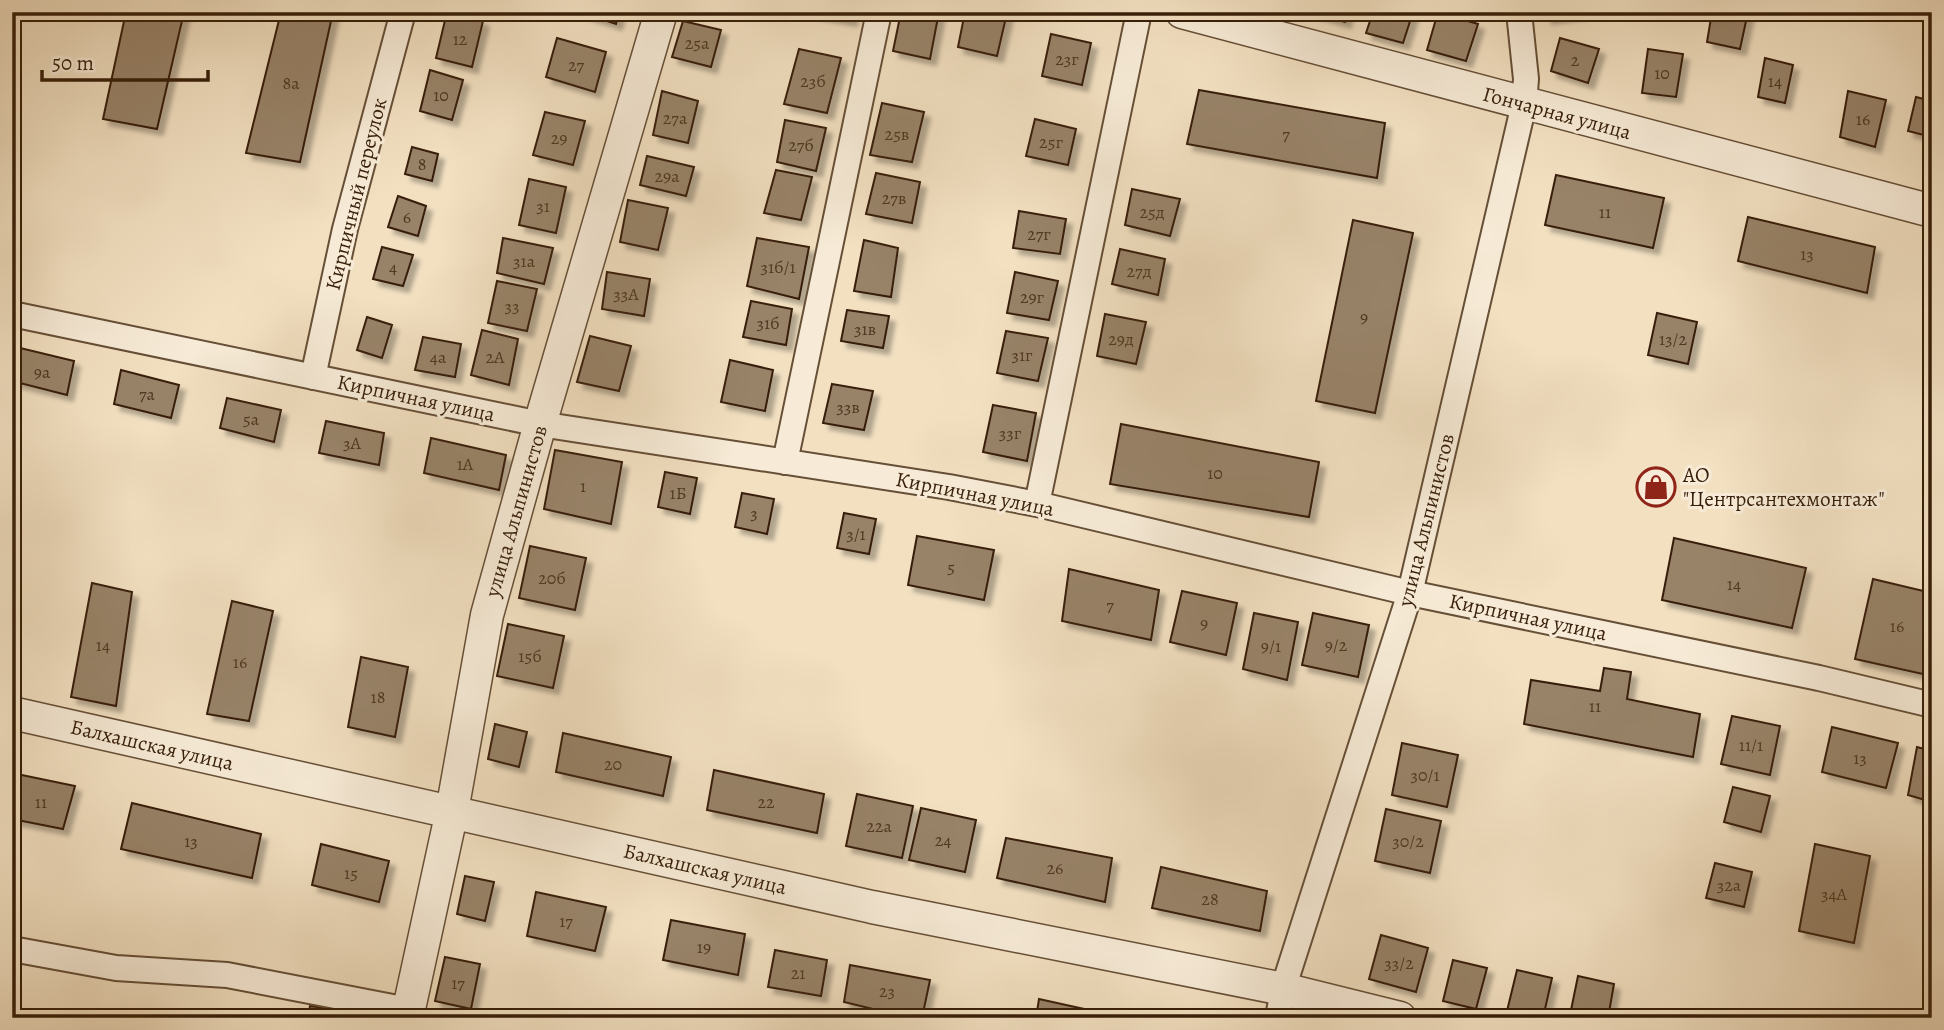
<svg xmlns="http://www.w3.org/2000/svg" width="1944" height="1030" font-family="Alegreya,serif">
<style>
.building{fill:#988369;stroke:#371f09;stroke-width:2;filter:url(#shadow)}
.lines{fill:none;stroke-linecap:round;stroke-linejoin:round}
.minor-casing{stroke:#664f37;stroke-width:28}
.tertiary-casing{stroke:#664f37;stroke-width:35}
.minor{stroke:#f7ebd7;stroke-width:24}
.tertiary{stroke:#f7ebd7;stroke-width:32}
.labels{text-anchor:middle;stroke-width:6;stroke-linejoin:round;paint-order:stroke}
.number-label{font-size:18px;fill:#4f3821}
.street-label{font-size:21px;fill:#371f09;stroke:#f7ebd7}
.poi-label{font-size:21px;fill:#371f09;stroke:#f7ebd7;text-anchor:start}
</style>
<defs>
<filter id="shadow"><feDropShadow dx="6" dy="6" stdDeviation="2" flood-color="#0004"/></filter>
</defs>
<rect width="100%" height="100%" fill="#f2e0c1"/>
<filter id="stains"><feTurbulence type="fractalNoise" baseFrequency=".00286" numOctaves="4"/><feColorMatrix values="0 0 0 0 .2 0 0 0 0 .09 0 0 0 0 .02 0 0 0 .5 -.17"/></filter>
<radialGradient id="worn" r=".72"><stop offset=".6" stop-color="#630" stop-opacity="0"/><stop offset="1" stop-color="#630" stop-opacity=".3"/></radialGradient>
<path class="building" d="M126 12H184L157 129 103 119Z
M281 12H333L300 162 246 153Z
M447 12H454L483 21 472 67 436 58Z
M580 12H619L616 24Z
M808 12H852L851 20Z
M901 12H939L930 59 893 51Z
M965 12 1007 13 997 56 958 47Z
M1312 12H1347L1345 22Z
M1373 12H1413L1403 43 1366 33Z
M1438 12 1478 24 1466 61 1427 50Z
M1545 12H1582V13L1546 18Z
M1712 12H1748L1740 49 1707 42Z
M683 21 721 30 711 67 672 57Z
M1051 34 1091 43 1082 85 1042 76Z
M557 38 606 52 595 92 546 77Z
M1560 38 1599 49 1588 83 1551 71Z
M799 49 841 58 827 113 784 104Z
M1648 49 1683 54 1676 97 1642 93Z
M1765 58 1793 65 1785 103 1758 97Z
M430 70 463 80 452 120 420 111Z
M1199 90 1385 123 1377 178 1187 144Z
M662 91 698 101 688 143 653 135Z
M1848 91 1886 100 1875 147 1840 137Z
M1916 97 1932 101V137L1908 131Z
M882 103 924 112 912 162 870 155Z
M545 112 585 121 573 165 533 155Z
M1035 119 1076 129 1068 165 1026 156Z
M785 120 826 128 816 171 777 162Z
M412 147 438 154 432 181 405 174Z
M647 156 694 167 686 196 640 185Z
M776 170 812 177 801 220 764 213Z
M876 173 920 182 912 223 866 214Z
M1556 175 1664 198 1653 248 1545 225Z
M529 179 566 187 556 233 519 225Z
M1132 189 1180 199 1170 236 1125 225Z
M398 196 426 206 418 236 388 227Z
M628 200 668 208 658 250 620 242Z
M1019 211 1066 219 1060 254 1013 248Z
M1748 217 1875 247 1867 293 1738 261Z
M1353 220 1413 233 1375 413 1316 401Z
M503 238 553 248 544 284 497 273Z
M757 238 809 247 799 299 747 286Z
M864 240 898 248 891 297 854 291Z
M382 247 413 255 403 286 373 279Z
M1120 249 1165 259 1158 295 1112 284Z
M607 272 650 279 644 316 602 309Z
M1015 272 1058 281 1049 320 1007 313Z
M497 281 537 289 527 331 488 323Z
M751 301 792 309 786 345 743 337Z
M847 310 889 316 883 348 841 341Z
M1657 313 1697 322 1688 364 1648 355Z
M1105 314 1146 322 1136 364 1097 356Z
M367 317 392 325 382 358 357 350Z
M482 330 518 339 509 385 471 375Z
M1006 331 1048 338 1038 381 997 373Z
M590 336 631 346 619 391 577 382Z
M423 337 461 344 455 377 415 370Z
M16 347 74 361 67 395 12 381V363Z
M730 360 773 370 765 411 721 402Z
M121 370 179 385 171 418 114 404Z
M832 384 873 391 864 430 823 423Z
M227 398 281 410 274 442 220 428Z
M993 405 1036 413 1027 461 983 452Z
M326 421 384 433 379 465 319 453Z
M1121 424 1319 462 1309 517 1110 484Z
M431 438 506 455 499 490 424 473Z
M555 450 622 462 611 524 544 509Z
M665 472 697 478 690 514 658 507Z
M742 493 774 499 767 534 735 527Z
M844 513 876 519 869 554 837 548Z
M917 536 994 550 984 600 908 585Z
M1674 538 1806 568 1792 628 1662 600Z
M530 546 586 558 575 610 519 598Z
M1069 569 1159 590 1151 640 1062 621Z
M1873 579 1932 593V676L1855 659Z
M92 583 132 592 116 706 71 697Z
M1182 591 1237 603 1226 655 1170 642Z
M232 601 273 611 249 721 207 714Z
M1254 613 1298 622 1287 680 1243 669Z
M1313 613 1369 625 1358 677 1302 665Z
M508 624 564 636 553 688 497 676Z
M361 657 408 667 395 737 348 727Z
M1604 668 1631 672 1627 699 1700 714 1693 757 1524 724 1531 680 1600 691Z
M1732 716 1780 726 1770 775 1721 764Z
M495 724 527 732 519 767 488 759Z
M1832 727 1898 743 1886 788 1822 772Z
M563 733 671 757 663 796 556 772Z
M1402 743 1458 755 1447 807 1392 795Z
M1917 747 1932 751V802L1908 795Z
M714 770 824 794 817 833 707 810Z
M12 773 75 786 63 829 12 819Z
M1733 787 1770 796 1761 832 1724 822Z
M857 794 913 806 902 858 846 846Z
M132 803 261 834 252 878 121 849Z
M921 808 976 820 965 872 909 860Z
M1386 809 1441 821 1430 873 1375 861Z
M1006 838 1112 858 1105 902 997 878Z
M321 844 389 861 379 902 312 885Z
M1815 844 1870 856 1854 943 1799 931Z
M1715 863 1752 872 1744 907 1706 898Z
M1161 867 1267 891 1260 931 1152 908Z
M465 876 494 882 485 921 457 914Z
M536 892 606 907 595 951 527 936Z
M671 920 745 934 738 975 663 960Z
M1381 935 1428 948 1416 992 1369 979Z
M775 950 827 960 821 996 768 987Z
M445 957 480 964 471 1009 435 1001Z
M1453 960 1487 968 1476 1009 1443 1001Z
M850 965 930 980 922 1018H910L844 1002Z
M1517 970 1552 978 1543 1018 1507 1011Z
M1578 976 1614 984 1608 1018H1586L1570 1015Z
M1039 999 1098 1012 1097 1018H1036Z
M310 1006 359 1013V1018H308Z
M1678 1011 1708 1018H1676Z
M1776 1011 1816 1018H1775Z"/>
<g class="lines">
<g class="minor-casing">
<path id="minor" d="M12 314 540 424 949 487 1037 504 1410 593 1819 678 1932 705
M313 377 345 229 403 12
M785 462 879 12
M1037 504 1139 12
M12 949 116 968 227 975 408 1010
M1278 1018 1283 989 1410 593 1524 104 1526 79 1519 12"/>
</g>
<g class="tertiary-casing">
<path id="tertiary" d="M1182 12 1932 211
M12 713 872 907 1283 989 1400 1018
M407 1018 452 811 487 615 540 424 661 12"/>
</g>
<use href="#minor" class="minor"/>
<use href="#tertiary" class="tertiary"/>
</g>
<defs>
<g id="shop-ring" transform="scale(2.0125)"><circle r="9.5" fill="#f7ebd7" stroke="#8f2418" stroke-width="1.5"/><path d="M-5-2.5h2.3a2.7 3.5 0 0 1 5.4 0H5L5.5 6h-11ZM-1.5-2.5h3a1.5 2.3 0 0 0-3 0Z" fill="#8f2418"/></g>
</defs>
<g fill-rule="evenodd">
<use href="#shop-ring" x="1656" y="487"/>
</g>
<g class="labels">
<g class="number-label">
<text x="460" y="45">12</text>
<text x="697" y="49">25а</text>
<text x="1067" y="65">23г</text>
<text x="1575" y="66">2</text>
<text x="576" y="71">27</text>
<text x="1662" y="79">10</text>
<text x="813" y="87">23б</text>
<text x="1775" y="87">14</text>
<text x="291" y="89">8а</text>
<text x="441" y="101">10</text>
<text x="675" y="124">27а</text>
<text x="1863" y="125">16</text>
<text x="897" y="140">25в</text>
<text x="1286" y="140">7</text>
<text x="559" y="144">29</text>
<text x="1051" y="148">25г</text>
<text x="801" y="151">27б</text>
<text x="422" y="170">8</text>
<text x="667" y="182">29а</text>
<text x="894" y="204">27в</text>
<text x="543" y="212">31</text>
<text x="1152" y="218">25д</text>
<text x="1605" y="218">11</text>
<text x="407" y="223">6</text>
<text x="1039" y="240">27г</text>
<text x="1807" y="260">13</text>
<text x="524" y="267">31а</text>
<text x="393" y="273">4</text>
<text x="778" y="273">31б/1</text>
<text x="1139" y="277">27д</text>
<text x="626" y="300">33А</text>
<text x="1032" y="303">29г</text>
<text x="512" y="312">33</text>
<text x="1364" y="323">9</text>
<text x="768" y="329">31б</text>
<text x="865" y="335">31в</text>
<text x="1121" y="345">29д</text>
<text x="1673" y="345">13/2</text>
<text x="1022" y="361">31г</text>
<text x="438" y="363">4а</text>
<text x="495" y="363">2А</text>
<text x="42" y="378">9а</text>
<text x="147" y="400">7а</text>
<text x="848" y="413">33в</text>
<text x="251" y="425">5а</text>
<text x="1010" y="439">33г</text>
<text x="352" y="449">3А</text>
<text x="465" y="470">1А</text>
<text x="1215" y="479">10</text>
<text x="583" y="492">1</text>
<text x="678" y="499">1Б</text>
<text x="754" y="519">3</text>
<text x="856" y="540">3/1</text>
<text x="951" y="573">5</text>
<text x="552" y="584">20б</text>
<text x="1734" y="590">14</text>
<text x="1110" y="611">7</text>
<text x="1204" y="629">9</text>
<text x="1897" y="632">16</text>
<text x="103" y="651">14</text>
<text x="1336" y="651">9/2</text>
<text x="1271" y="652">9/1</text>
<text x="530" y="662">15б</text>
<text x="240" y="668">16</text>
<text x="378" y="703">18</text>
<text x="1595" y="712">11</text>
<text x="1751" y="751">11/1</text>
<text x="1860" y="764">13</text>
<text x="613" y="770">20</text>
<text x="1425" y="781">30/1</text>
<text x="41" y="808">11</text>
<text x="766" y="808">22</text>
<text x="879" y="832">22а</text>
<text x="943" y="846">24</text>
<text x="191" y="847">13</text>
<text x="1408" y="847">30/2</text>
<text x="1055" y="874">26</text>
<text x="351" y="879">15</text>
<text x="1729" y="891">32а</text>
<text x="1834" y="900">34А</text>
<text x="1210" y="905">28</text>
<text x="566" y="927">17</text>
<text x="704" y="953">19</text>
<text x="1399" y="969">33/2</text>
<text x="798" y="979">21</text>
<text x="458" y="989">17</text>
<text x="887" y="997">23</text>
</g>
<g class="street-label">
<text transform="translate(1557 113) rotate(15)" y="7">Гончарная улица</text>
<text transform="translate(356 194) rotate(-76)" y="7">Кирпичный переулок</text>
<text transform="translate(416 398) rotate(12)" y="7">Кирпичная улица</text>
<text transform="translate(975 494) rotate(11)" y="7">Кирпичная улица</text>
<text transform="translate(516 511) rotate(-74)" y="7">улица Альпинистов</text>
<text transform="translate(1426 520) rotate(-76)" y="7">улица Альпинистов</text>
<text transform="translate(1528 617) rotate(12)" y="7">Кирпичная улица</text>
<text transform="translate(152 745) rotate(13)" y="7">Балхашская улица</text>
<text transform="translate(705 869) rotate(13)" y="7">Балхашская улица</text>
</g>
<g class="poi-label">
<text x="1683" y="482">АО<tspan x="1683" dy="24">"Центрсантехмонтаж"</tspan></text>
</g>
</g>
<rect width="1944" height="1030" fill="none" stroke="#f2e0c1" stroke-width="42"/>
<rect x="14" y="14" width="1916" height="1002" fill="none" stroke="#371f09" stroke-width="3.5"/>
<rect x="21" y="21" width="1902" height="988" fill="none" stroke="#371f09" stroke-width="2"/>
<path d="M42 70v10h166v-10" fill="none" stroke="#371f09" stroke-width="3.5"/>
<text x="52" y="70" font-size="21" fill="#371f09" stroke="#f7ebd7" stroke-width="5" paint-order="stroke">50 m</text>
<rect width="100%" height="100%" filter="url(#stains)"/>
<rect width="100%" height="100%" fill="url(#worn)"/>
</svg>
